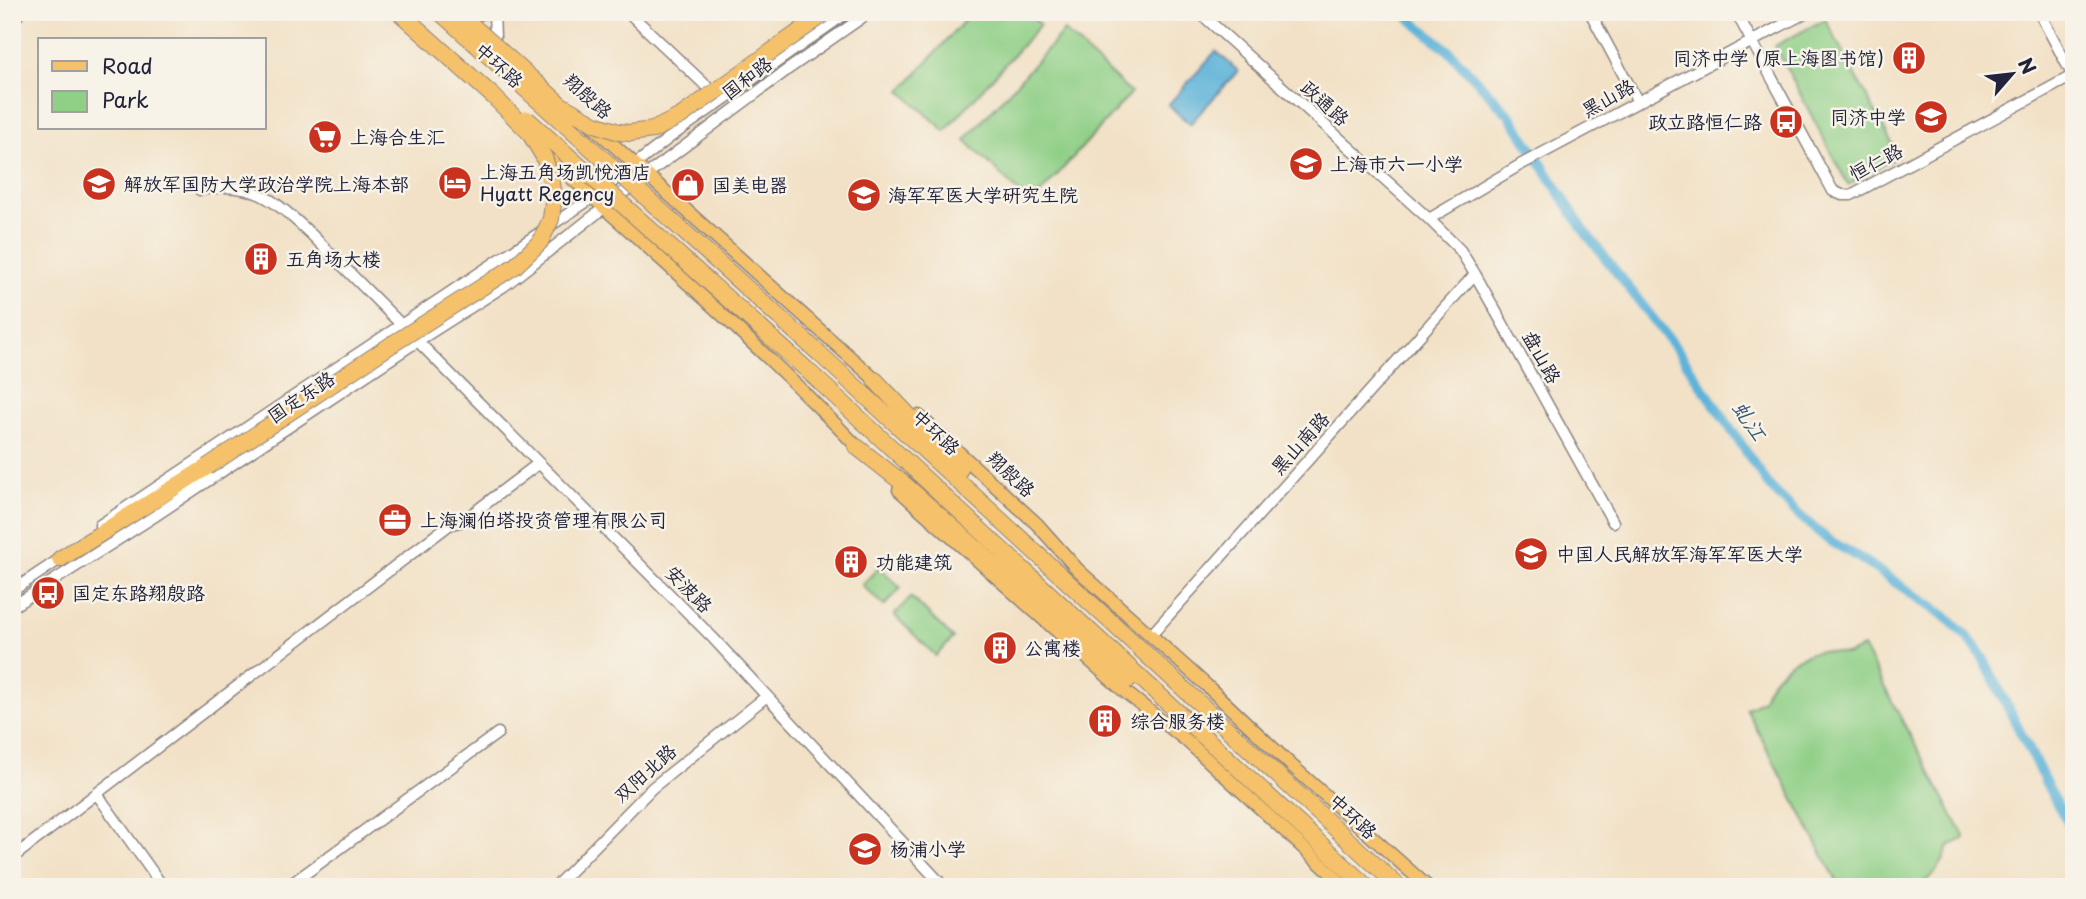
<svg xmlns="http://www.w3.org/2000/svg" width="2086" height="899" font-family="'Playpen Sans','LXGW WenKai TC',sans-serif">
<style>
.green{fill:#8fcf86;stroke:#587860;stroke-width:2}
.water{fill:#5db3d9;stroke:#406a8a;stroke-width:2}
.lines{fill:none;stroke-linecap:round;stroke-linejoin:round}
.canal{stroke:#5db3d9;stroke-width:10}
.minor-casing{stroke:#8a8280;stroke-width:13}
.major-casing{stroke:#8a8280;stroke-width:15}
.highway-casing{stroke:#8a8280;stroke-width:18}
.minor{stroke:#fff;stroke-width:10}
.major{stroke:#f5c16b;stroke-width:12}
.highway{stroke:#f5c16b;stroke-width:16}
.highway-bridge-casing{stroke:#8a8280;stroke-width:18;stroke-linecap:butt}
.highway-bridge{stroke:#f5c16b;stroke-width:16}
.labels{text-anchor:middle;stroke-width:5;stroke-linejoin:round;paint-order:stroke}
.poi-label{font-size:19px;fill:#22223b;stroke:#f7f3e8;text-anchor:start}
.street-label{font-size:19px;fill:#22223b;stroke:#f7f3e8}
.water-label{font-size:21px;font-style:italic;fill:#375572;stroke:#f7f3e8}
</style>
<rect width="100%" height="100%" fill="#f7f3e8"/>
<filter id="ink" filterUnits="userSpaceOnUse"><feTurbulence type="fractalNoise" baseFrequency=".0143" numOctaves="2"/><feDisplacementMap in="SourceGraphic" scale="14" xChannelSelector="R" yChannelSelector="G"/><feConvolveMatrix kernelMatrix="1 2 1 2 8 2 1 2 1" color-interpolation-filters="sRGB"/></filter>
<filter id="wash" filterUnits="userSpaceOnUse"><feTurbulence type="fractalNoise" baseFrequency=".00686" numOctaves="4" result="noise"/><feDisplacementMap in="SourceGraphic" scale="28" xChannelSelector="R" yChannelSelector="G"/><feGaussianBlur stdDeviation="1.57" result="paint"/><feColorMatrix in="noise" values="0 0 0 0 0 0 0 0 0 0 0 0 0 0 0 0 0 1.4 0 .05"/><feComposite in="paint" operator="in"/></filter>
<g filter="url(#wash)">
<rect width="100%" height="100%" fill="#f2e1c6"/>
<path class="green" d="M972 12H1026L1040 25 945 131 901 91Z
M1825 19 1899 156 1848 185 1775 46Z
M1064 31 1131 93 1031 204 965 140Z
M879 567 901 588 884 606 862 585Z
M911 597 953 638 936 656 894 615Z
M1863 647 1965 838 1949 846 1943 861 1934 874 1918 887H1840L1746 709 1763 700C1769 676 1795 654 1820 651 1830 650 1839 655 1848 654 1852 654 1859 649 1863 647Z"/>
<path class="water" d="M1216 51 1238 71 1190 124 1168 105Z"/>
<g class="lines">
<path class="canal" d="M1402 12 1449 51 1511 117 1585 232 1679 352 1770 487 1800 516 1827 539 1860 558 1945 616 1969 639 1983 658 2051 793 2074 833"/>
</g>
</g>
<g filter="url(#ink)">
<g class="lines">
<g class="minor-casing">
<path id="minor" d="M494 12 495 38
M628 12 718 97
M1199 12 1429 219 1460 250 1475 274 1613 522
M1590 12 1638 102
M1736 12 1833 191 1842 195H1851L2074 75
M2039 12 2074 78
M472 17 487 12
M200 190C253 179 274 200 311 234L713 638 944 887
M1429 219 1520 165 1807 12
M100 525 592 198 669 138 848 12
M12 591 60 559 64 555
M12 607 155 516 416 342 504 286 646 175 787 70 870 12
M1151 635 1475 274
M97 794 163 887
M12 858 449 525 463 521 539 463
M287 887 498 733
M555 887 652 788 767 696"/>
</g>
<g class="major-casing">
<path id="major" d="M12 20 19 12
M589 123 880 384
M544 153C651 251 762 346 862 452
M919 416 1037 524 1078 570 1206 685 1291 765 1428 887
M899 490 1124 691 1187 741 1346 887"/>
</g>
<g class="highway-casing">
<path id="highway" d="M820 354 1399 887
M806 369 1367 887
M875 380 960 469
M857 447 904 484 1099 658 1128 680
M60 559 207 467"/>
</g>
<use href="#minor" class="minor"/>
<use href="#major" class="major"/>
<use href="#highway" class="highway"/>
<g class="highway-bridge-casing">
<path id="highway-bridge" d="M440 12 820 354
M457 12 561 105 595 124 619 132 630 133 653 130 681 116 827 12
M527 119 806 369
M207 467 394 343 515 266 540 242 551 219 554 195 552 183 544 157 529 132 494 97 399 12"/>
</g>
<use href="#highway-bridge" class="highway-bridge"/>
</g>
</g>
<defs>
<g id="building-disc" transform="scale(1.75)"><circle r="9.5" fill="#c8321e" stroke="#f7f3e8"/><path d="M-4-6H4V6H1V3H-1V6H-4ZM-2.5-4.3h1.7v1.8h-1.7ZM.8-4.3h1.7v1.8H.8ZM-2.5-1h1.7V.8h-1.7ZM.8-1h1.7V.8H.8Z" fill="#fff"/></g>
<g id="school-disc" transform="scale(1.75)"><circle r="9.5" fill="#c8321e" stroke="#f7f3e8"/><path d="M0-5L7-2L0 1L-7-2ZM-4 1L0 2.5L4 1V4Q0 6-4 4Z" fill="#fff"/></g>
<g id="bus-disc" transform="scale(1.75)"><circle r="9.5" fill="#c8321e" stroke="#f7f3e8"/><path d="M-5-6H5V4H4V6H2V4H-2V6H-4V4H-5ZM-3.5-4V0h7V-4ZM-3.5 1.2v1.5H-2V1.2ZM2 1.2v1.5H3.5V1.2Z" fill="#fff"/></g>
<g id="supermarket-disc" transform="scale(1.75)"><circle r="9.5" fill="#c8321e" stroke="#f7f3e8"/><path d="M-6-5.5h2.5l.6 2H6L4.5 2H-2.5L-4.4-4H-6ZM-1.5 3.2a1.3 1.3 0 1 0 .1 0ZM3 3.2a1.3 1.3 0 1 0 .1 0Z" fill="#fff"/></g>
<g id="hotel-disc" transform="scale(1.75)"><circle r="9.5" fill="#c8321e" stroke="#f7f3e8"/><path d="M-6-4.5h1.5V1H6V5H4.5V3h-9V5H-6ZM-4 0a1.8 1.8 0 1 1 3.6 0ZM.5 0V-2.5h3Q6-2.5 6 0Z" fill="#fff"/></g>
<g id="university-disc" transform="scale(1.75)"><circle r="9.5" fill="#c8321e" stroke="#f7f3e8"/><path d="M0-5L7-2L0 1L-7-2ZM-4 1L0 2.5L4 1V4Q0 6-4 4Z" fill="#fff"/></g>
<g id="shop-disc" transform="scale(1.75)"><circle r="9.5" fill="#c8321e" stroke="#f7f3e8"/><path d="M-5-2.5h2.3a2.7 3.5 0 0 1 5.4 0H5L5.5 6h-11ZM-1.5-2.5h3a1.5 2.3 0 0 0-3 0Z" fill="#fff"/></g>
<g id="office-disc" transform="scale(1.75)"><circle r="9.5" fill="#c8321e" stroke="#f7f3e8"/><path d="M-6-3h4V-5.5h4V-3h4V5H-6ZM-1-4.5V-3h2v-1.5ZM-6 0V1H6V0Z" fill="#fff"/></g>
</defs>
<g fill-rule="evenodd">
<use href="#building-disc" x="1909" y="58"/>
<use href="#school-disc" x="1931" y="117"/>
<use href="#bus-disc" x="1786" y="122"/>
<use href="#supermarket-disc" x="325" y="137"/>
<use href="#school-disc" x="1306" y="164"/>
<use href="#hotel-disc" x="455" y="183"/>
<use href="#university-disc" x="99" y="184"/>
<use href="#shop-disc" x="688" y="185"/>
<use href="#university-disc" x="864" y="195"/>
<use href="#building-disc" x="261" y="259"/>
<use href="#office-disc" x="395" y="520"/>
<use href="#university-disc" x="1531" y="554"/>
<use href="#building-disc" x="851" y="562"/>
<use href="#bus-disc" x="48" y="593"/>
<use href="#building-disc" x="1000" y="648"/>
<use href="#building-disc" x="1105" y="721"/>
<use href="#school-disc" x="865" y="849"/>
</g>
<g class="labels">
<g class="poi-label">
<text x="1884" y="65" text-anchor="end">同济中学 (原上海图书馆)</text>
<text x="1906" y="124" text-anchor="end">同济中学</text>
<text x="1762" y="129" text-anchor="end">政立路恒仁路</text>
<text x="350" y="144">上海合生汇</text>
<text x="1330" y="171">上海市六一小学</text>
<text x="480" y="179">上海五角场凯悦酒店<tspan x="480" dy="22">Hyatt Regency</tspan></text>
<text x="124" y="191">解放军国防大学政治学院上海本部</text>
<text x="712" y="192">国美电器</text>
<text x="888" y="202">海军军医大学研究生院</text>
<text x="286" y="266">五角场大楼</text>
<text x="420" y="527">上海澜伯塔投资管理有限公司</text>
<text x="1556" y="561">中国人民解放军海军军医大学</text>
<text x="876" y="569">功能建筑</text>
<text x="72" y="600">国定东路翔殷路</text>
<text x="1024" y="655">公寓楼</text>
<text x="1130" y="728">综合服务楼</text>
<text x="890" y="856">杨浦小学</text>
</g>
<g class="street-label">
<text transform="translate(499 65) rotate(42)" y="7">中环路</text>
<text transform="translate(747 78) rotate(-37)" y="7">国和路</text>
<text transform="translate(588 96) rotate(42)" y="7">翔殷路</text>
<text transform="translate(1608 98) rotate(-29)" y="7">黑山路</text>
<text transform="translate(1325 103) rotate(42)" y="7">政通路</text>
<text transform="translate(1876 162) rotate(-28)" y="7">恒仁路</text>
<text transform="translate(1542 357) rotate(61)" y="7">盘山路</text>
<text transform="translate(301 397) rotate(-34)" y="7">国定东路</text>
<text transform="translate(936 432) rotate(43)" y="7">中环路</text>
<text transform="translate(1300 443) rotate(-48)" y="7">黑山南路</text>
<text transform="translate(1011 474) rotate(43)" y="7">翔殷路</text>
<text transform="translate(689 589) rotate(45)" y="7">安波路</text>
<text transform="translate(645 773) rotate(-42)" y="7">双阳北路</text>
<text transform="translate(1353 816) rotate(43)" y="7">中环路</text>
</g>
<g class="water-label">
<text transform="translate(1749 421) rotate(56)" y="7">虬江</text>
</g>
</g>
<rect width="2086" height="899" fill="none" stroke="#f7f3e8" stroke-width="42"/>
<rect x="38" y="38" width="228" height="91" fill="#f7f3e8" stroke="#a29fa3" stroke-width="2"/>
<rect x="52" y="61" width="35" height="10" fill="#f5c16b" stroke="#a29fa3" stroke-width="2"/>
<text x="102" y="74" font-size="21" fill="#22223b">Road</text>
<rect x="52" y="91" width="35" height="21" fill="#8fcf86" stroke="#a29fa3" stroke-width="2"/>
<text x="102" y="108" font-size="21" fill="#22223b">Park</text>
<g transform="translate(2012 74) rotate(62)" stroke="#f7f3e8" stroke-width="5" paint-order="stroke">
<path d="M0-5L12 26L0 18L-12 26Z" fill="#22223b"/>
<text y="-10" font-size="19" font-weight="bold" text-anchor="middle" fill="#22223b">N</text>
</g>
</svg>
